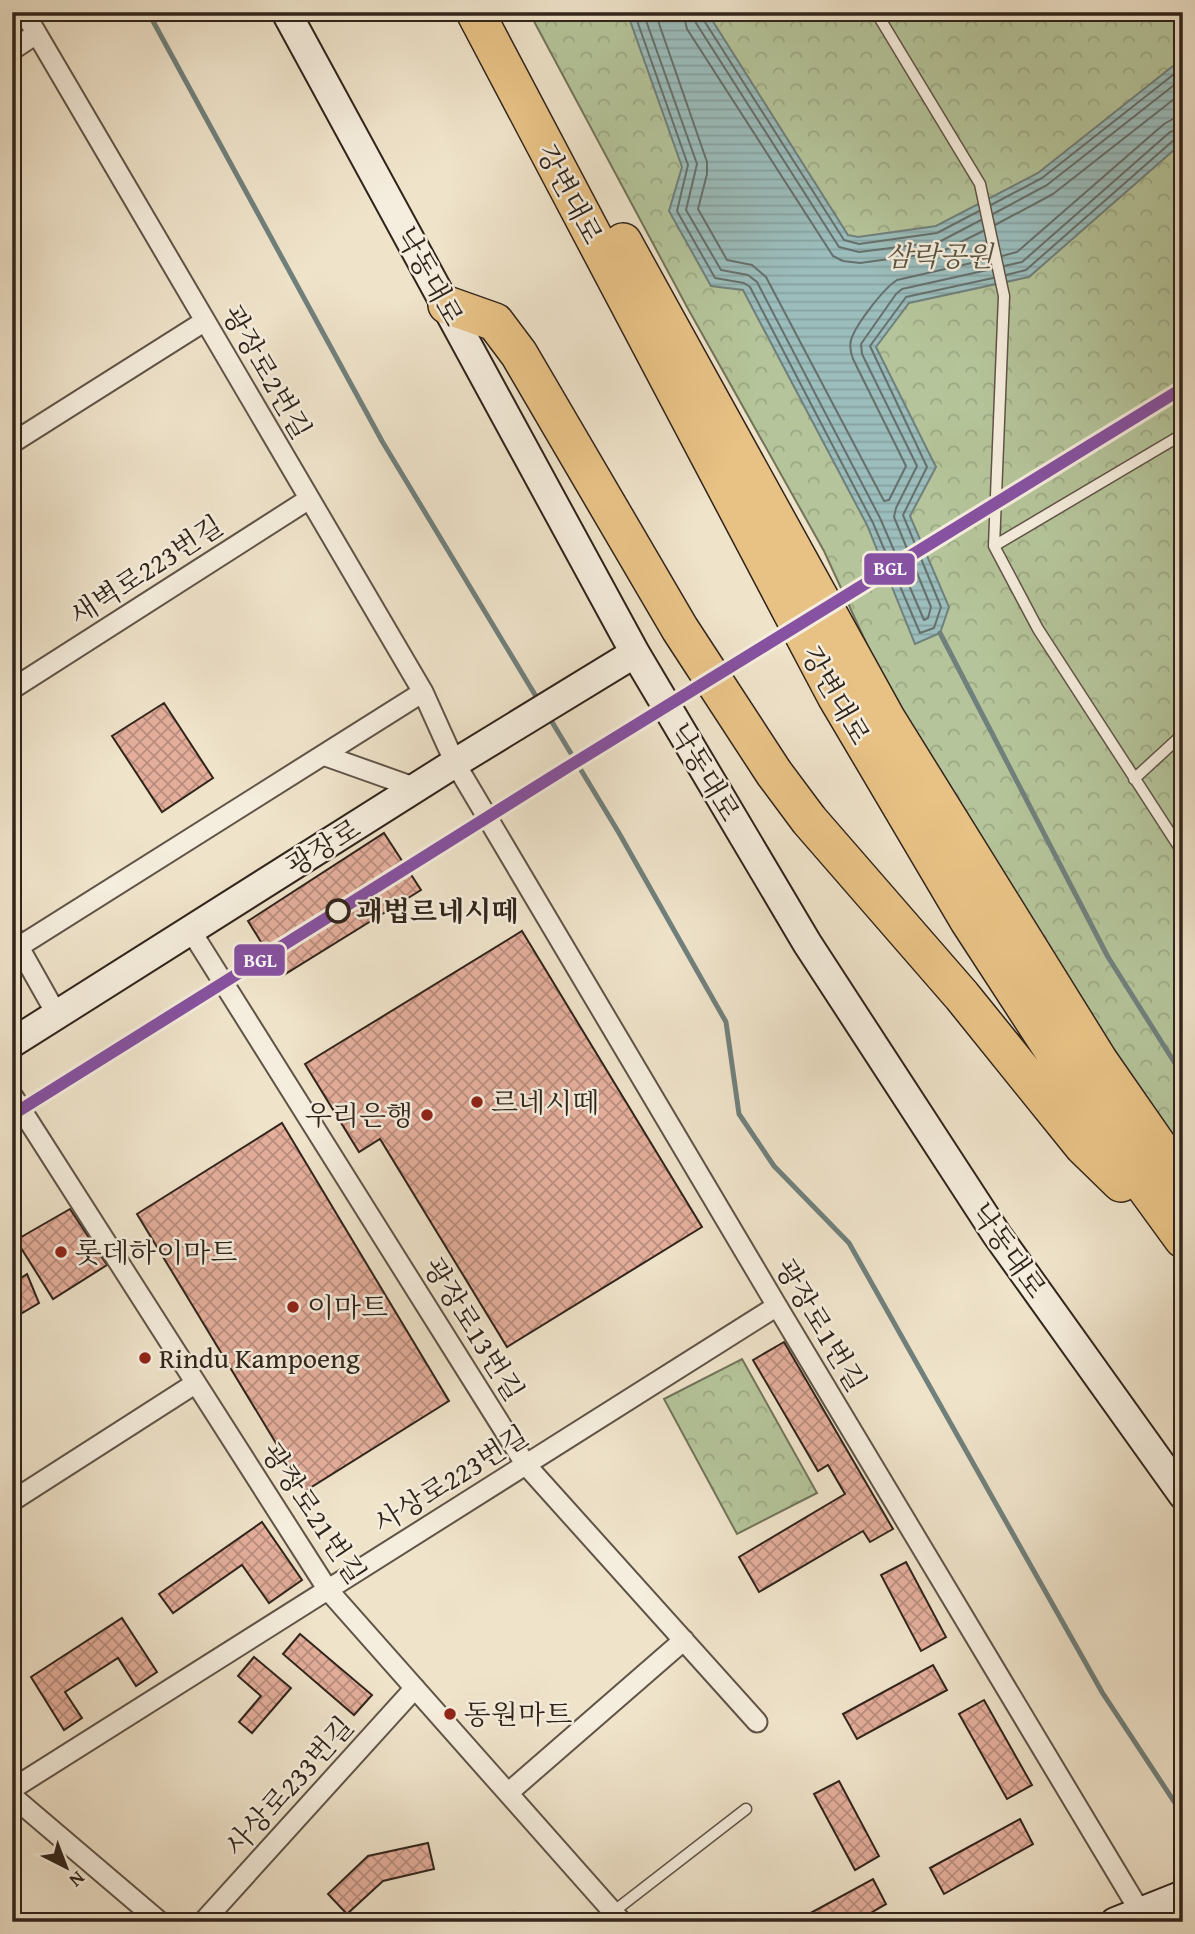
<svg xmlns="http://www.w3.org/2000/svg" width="1195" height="1934" font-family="'Gentium Book Plus','Noto Serif KR',serif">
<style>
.forest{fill:url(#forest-crowns);stroke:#72745a;stroke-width:2}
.water{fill:url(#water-rules);stroke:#70807c;stroke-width:2}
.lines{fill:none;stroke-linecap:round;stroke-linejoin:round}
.shore{stroke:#66706c;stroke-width:2}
.stream{stroke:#70807c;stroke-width:5}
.building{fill:url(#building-cross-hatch);stroke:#30241b;stroke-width:2}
.lane-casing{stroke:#605447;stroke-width:13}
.street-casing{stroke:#605447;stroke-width:23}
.secondary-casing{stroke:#30241b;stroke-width:32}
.highway-casing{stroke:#30241b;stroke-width:40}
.lane{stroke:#f5eddd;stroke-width:10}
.street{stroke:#f5eddd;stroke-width:19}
.secondary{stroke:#f5eddd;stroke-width:28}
.highway{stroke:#e8c285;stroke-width:37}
.rail-1-casing{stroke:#f5eddd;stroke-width:18}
.rail-1{stroke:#8652a1;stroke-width:12}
.stop-dot{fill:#f5eddd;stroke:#30241b;stroke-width:3.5}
.poi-dot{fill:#8f2418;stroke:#f5eddd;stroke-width:2.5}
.labels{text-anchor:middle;stroke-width:5;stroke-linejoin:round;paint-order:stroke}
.street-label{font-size:28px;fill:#30241b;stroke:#f5eddd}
.park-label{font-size:28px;font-style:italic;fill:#585441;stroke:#f5eddd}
.stop-label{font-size:28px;font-weight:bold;fill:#30241b;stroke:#f5eddd;text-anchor:start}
.poi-label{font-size:28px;fill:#30241b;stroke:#f5eddd;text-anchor:start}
.line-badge{stroke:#f5eddd;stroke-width:2.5}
.badge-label{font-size:19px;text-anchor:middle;font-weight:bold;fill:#fff}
</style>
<defs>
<pattern id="forest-crowns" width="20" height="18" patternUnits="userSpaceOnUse" patternTransform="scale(1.75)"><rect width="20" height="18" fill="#b5c49a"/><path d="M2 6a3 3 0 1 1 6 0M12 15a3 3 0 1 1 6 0" fill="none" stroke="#9ca884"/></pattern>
<pattern id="water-rules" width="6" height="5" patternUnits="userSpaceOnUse" patternTransform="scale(1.75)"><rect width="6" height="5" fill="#9bbdbc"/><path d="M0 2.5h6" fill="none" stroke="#86a2a1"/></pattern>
<pattern id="building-cross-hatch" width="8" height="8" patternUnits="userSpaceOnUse" patternTransform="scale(1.75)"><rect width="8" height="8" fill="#e4ae9b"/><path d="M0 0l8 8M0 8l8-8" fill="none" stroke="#b98d7e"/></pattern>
</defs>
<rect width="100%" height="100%" fill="#efe3ca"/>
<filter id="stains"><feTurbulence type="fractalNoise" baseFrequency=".00286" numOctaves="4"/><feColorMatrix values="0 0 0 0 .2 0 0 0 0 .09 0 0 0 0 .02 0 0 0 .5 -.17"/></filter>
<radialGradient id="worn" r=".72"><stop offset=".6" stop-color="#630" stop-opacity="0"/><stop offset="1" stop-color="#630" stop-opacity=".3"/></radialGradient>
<path class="forest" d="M529 12H1183V1159L955 808 869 649 824 551 687 307Z
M742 1359 817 1493 737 1534 664 1399Z"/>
<path class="water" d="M627 12H707L848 235 858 237 936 226 1038 173 1183 58V142L1029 277 909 303 876 347 936 467 910 516 949 607 940 633 915 644 867 525 743 290 711 286 669 211 682 167Z"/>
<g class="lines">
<path class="shore" d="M634 12 688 165 677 211 715 278 744 283 750 287 873 523 920 633 934 628 941 607 903 515 927 467 870 346 906 297 993 278
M643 12 697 164 686 210 721 270 748 275 757 282 880 518 924 620 928 618 931 607 894 517 896 508 917 466 862 354 861 344 896 294 902 289 992 269
M655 12 707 162V174L698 209 727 260 752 265 766 277 884 501 889 500 906 466 853 359C850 351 849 344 852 337 858 322 884 288 897 280L989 259
M683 12 687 29 833 256 843 261 860 263 941 252 983 231
M693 12 696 23 839 247 859 252 939 242 981 220
M702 12 703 19 844 240 859 244 937 233 979 211
M991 205 1042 178 1183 67
M993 214 1047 185 1183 78
M995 225 1053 194 1183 92
M1002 256 1017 252 1164 124 1173 119 1183 118
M1004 266 1022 262 1170 132 1183 128
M1006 275 1026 270 1175 139 1183 137"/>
<path class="stream" d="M148 12 382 441 540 703
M940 633 1108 957 1183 1076
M549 717 619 833 726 1022 739 1114 774 1166 849 1243 1102 1692 1183 1815"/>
</g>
<path class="building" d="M164 703 213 778 162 812 112 736Z
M384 833 421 890 282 976 248 921Z
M522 931 702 1227 507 1347 380 1139 359 1152 305 1064Z
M282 1123 449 1401 305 1491 137 1214Z
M70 1209 107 1265 53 1299 16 1240Z
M27 1274 39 1303 12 1319V1284Z
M784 1342 893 1529 870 1542 863 1531 759 1592 739 1557 845 1494 828 1465 818 1471 753 1360Z
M262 1522 302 1580 269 1603 242 1565 173 1613 159 1594Z
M906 1562 946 1637 921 1651 881 1575Z
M122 1618 157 1672 136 1686 118 1658 65 1692 82 1718 64 1730 31 1677Z
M300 1634 372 1695 354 1715 283 1654Z
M254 1657 291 1688 252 1733 239 1722 261 1696 238 1676Z
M933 1665 947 1690 857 1739 843 1714Z
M984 1700 1032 1785 1007 1799 959 1714Z
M839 1781 879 1856 855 1870 814 1794Z
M1020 1819 1033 1844 944 1894 930 1868Z
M428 1843 434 1869 383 1881 347 1914 328 1894 368 1856Z
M873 1879 886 1904 855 1922H794Z
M513 1913 514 1922H460Z"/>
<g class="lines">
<g class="lane-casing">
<path id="lane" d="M876 12 980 184 1004 296 994 546 1038 629 1183 853
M994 546 1183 434
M1134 779 1183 734
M613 1912 746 1809"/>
</g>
<g class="street-casing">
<path id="street" d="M24 12 423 692 455 763 777 1306 1141 1913
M12 50 36 34
M12 443 205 321
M12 689 309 499
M416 788 323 755 423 692
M191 931 526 1465 757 1722
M12 935 57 1015
M12 951 323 755
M12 1095 328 1590 622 1922
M12 1501 196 1383
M12 1789 777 1306
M508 1793 684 1640
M12 1796 160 1922
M203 1922 415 1688"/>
</g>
<g class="secondary-casing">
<path id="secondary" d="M286 12 635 653 807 943 997 1235 1183 1495
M12 1043 455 763 635 653
M1115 1922 1183 1895"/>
</g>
<g class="highway-casing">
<path id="highway" d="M475 12 836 696 969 921 1116 1147 1183 1239
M623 242 886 718 1099 1061 1183 1182
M447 305 495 322 519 354 680 629 774 773 809 820 962 996 1083 1146 1121 1183"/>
</g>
<use href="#lane" class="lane"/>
<use href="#street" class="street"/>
<use href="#secondary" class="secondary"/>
<use href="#highway" class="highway"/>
<g class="rail-1-casing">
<path id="rail-1" d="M12 1115 571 765 1183 388"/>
</g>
<use href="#rail-1" class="rail-1"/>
</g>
<circle class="stop-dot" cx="338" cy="911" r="11"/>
<g class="poi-dot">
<circle cx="477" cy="1102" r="7"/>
<circle cx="427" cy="1115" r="7"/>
<circle cx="61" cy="1252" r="7"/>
<circle cx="293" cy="1307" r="7"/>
<circle cx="145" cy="1358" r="7"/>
<circle cx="450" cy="1714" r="7"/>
</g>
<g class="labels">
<g class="street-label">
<text transform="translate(570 194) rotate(62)" y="10">강변대로</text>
<text transform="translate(430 276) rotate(61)" y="10">낙동대로</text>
<text transform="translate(267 372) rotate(60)" y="10">광장로2번길</text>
<text transform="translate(146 570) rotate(-33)" y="10">새벽로223번길</text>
<text transform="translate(836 695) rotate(60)" y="10">강변대로</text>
<text transform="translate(705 772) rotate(59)" y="10">낙동대로</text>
<text transform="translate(323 847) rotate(-32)" y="10">광장로</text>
<text transform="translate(1009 1250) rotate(55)" y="10">낙동대로</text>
<text transform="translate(821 1325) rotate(59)" y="10">광장로1번길</text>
<text transform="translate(474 1329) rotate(58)" y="10">광장로13번길</text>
<text transform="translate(451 1479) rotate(-32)" y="10">사상로223번길</text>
<text transform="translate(314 1513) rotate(56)" y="10">광장로21번길</text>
<text transform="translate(289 1786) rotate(-48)" y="10">사상로233번길</text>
</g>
<g class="park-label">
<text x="939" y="266">삼락공원</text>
</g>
<g class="stop-label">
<text x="356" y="921">괘법르네시떼</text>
</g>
<g class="poi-label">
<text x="491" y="1112">르네시떼</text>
<text x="413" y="1125" text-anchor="end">우리은행</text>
<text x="75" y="1262">롯데하이마트</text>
<text x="307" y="1317">이마트</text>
<text x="159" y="1368">Rindu Kampoeng</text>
<text x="464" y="1724">동원마트</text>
</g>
</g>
<g class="line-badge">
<rect x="863" y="552" width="53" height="34" rx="7" fill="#8652a1"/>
<rect x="233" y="943" width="53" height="34" rx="7" fill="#8652a1"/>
</g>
<g class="badge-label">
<text x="890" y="575">BGL</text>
<text x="260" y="967">BGL</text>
</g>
<rect width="1195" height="1934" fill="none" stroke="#efe3ca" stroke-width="42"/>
<rect x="14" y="14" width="1167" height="1906" fill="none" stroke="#30241b" stroke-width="3.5"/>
<rect x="21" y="21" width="1153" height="1892" fill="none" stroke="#30241b" stroke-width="2"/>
<g transform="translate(66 1867) rotate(138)" stroke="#f5eddd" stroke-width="5" paint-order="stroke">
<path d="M0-5L12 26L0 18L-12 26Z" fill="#30241b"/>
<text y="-10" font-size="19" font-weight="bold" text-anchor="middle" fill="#30241b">N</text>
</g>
<rect width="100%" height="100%" filter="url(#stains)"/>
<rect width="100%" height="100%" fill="url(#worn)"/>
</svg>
